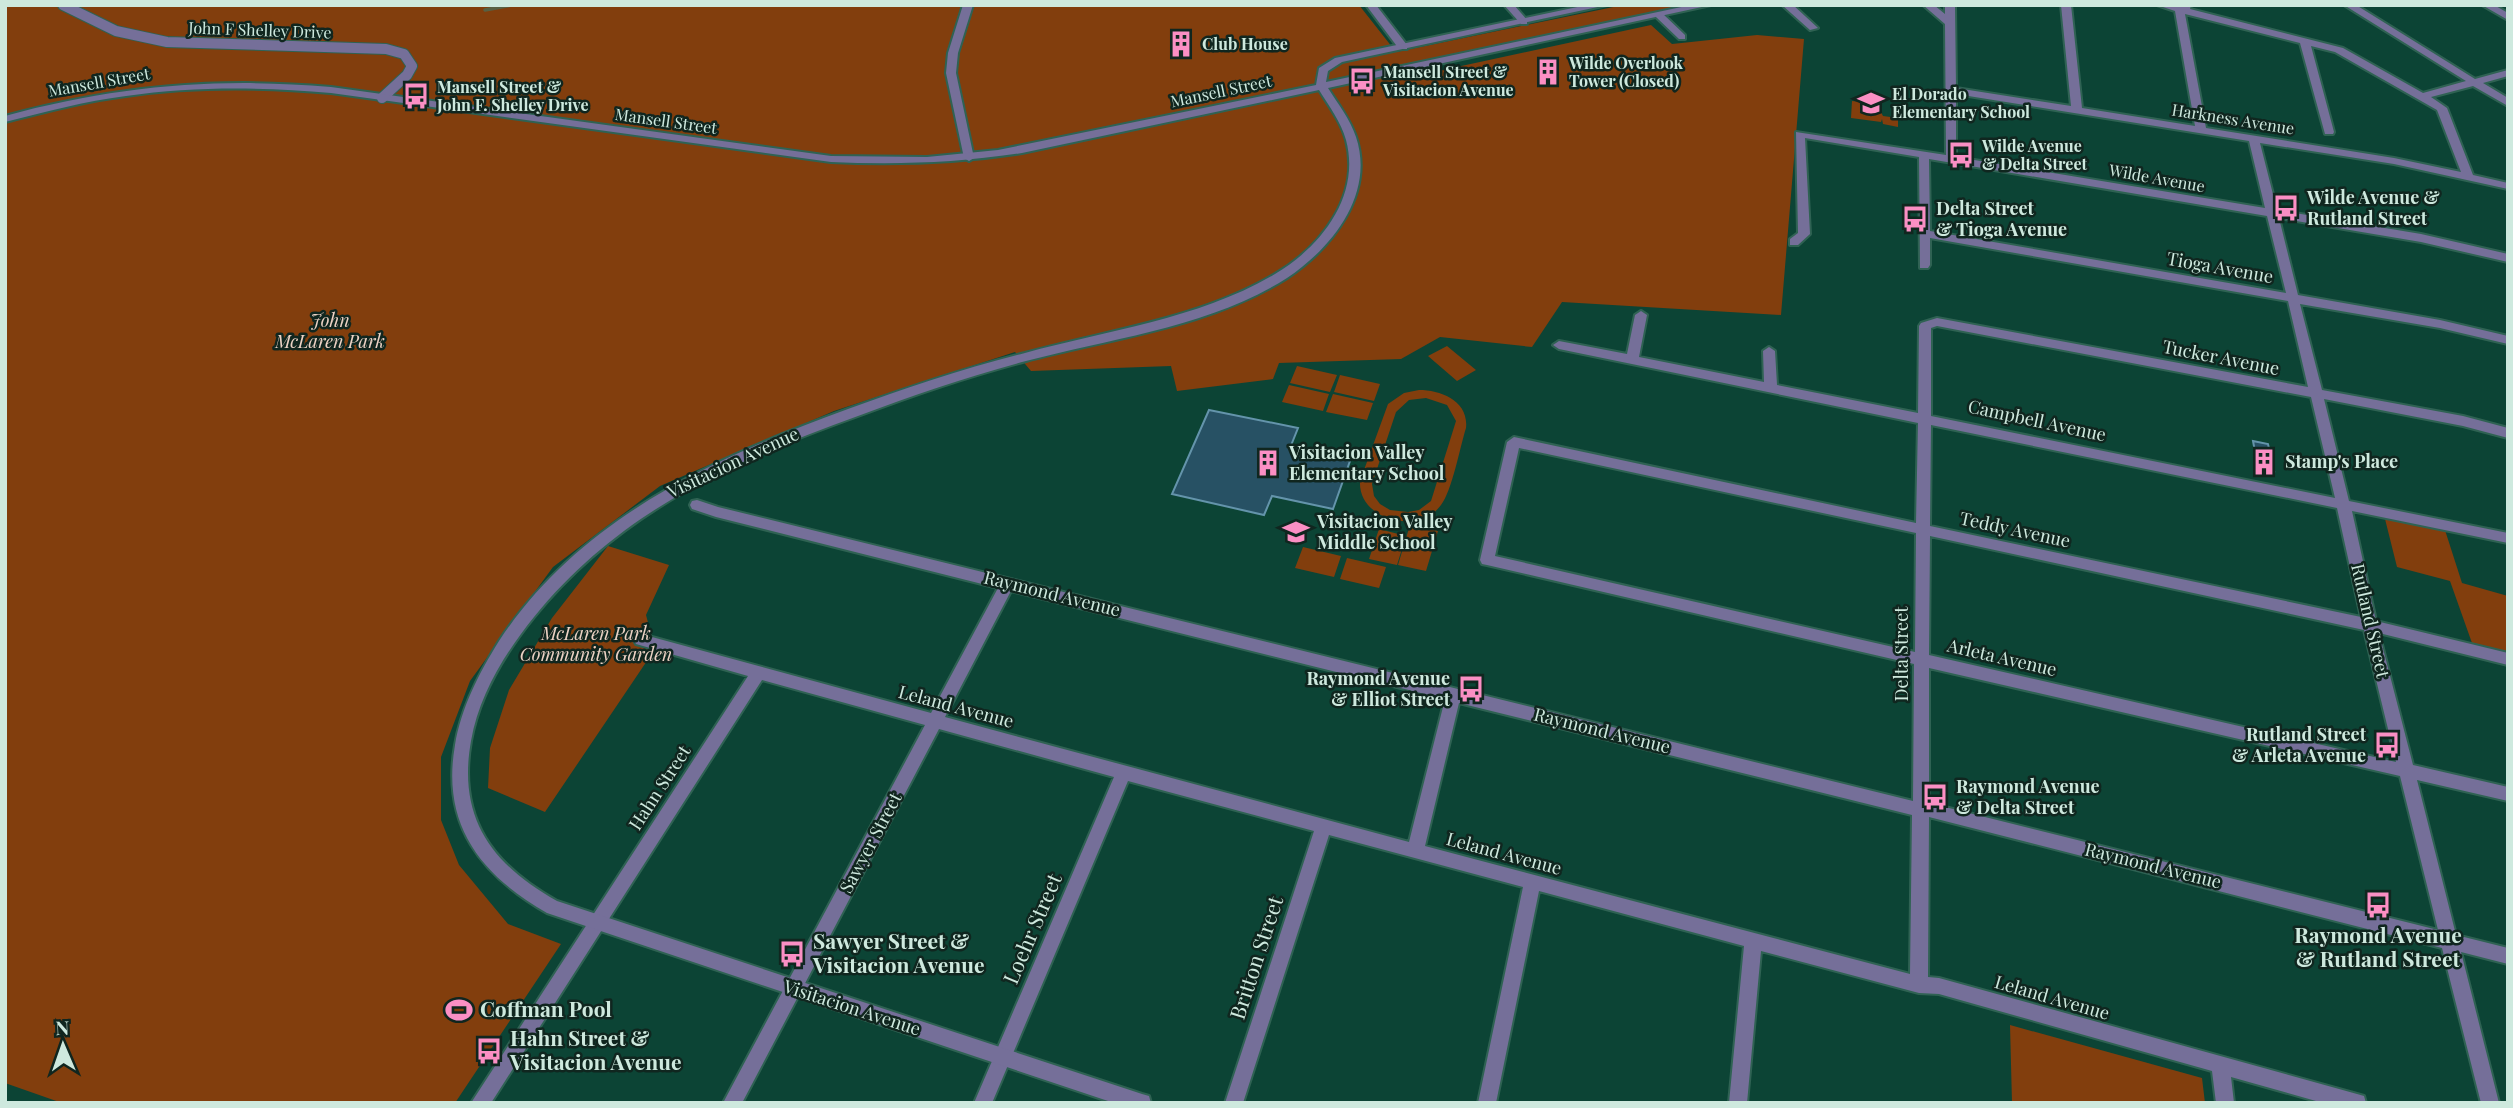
<svg xmlns="http://www.w3.org/2000/svg" width="2513" height="1108" font-family="'Playfair Display',serif">
<style>
.green{fill:#823e0d;fill-rule:evenodd}
.lines{fill:none;stroke-linecap:round;stroke-linejoin:round}
.stream{stroke:#586043;stroke-width:3.5}
.building{fill:#275164;stroke:#6494ab;stroke-width:2}
.pedestrian-casing{stroke:#2f6253;stroke-width:12}
.minor-casing{stroke:#2f6253;stroke-width:4}
.tertiary-casing{stroke:#2f6253;stroke-width:4}
.pedestrian{stroke:#756f99;stroke-width:10}
.minor{fill:#756f99;fill-rule:evenodd}
.tertiary{fill:#756f99;fill-rule:evenodd}
.labels{text-anchor:middle;stroke-width:5;stroke-linejoin:round;paint-order:stroke}
.far-street-label{font-size:16px;fill:#cee9de;stroke:#10261f}
.far-poi-label{font-size:16px;font-weight:bold;fill:#cee9de;stroke:#10261f;text-anchor:start}
.poi-label{font-size:18px;font-weight:bold;fill:#cee9de;stroke:#10261f;text-anchor:start}
.street-label{font-size:18px;fill:#cee9de;stroke:#10261f}
.park-label{font-size:18px;font-style:italic;fill:#edd3c5;stroke:#10261f}
.near-street-label{font-size:21px;fill:#cee9de;stroke:#10261f}
.near-poi-label{font-size:21px;font-weight:bold;fill:#cee9de;stroke:#10261f;text-anchor:start}
</style>
<rect width="100%" height="100%" fill="#0c4435"/>
<path class="green" d="M5 5H1359L1396 52 1623 5H1686L1406 65 1415 76 1651 25 1672 44 1757 35 1804 39 1781 315 1562 302 1532 347 1440 337 1401 359 1279 363 1273 379 1177 391 1171 366 1031 371 1015 352 834 411 660 486 553 567 470 681 441 757V820L459 865 508 924 561 944 455 1103H62L5 1083Z
M1852 101C1864 102 1878 103 1883 116L1898 118V127L1883 124 1882 119 1881 122 1851 118Z
M1447 346 1476 370 1457 381 1428 356Z
M1297 366 1337 375 1330 392 1290 383Z
M1340 375 1380 384 1374 401 1334 392Z
M1289 385 1329 394 1323 411 1282 402Z
M1419 390C1441 390 1469 401 1466 428 1460 447 1452 491 1441 505 1420 535 1358 521 1360 481L1388 404 1404 393ZM1426 398 1447 405 1456 421 1431 501 1419 510 1408 512 1390 510 1380 504 1374 496 1372 484 1396 412 1409 400Z
M1333 394 1373 403 1367 420 1326 412Z
M2384 515 2444 527 2462 583 2508 596V653L2472 643 2450 581 2397 567Z
M1410 525 1438 531 1426 571 1398 565Z
M1379 529 1406 536 1397 565 1369 559Z
M608 546 669 565 646 615 655 649 545 812 488 788 490 748 509 690 552 618Z
M1303 547 1341 556 1334 577 1295 568Z
M1347 558 1386 567 1379 588 1340 579Z
M2010 1025 2202 1078 2205 1103H2012Z"/>
<g class="lines">
<path class="stream" d="M485 10 512 5"/>
</g>
<path class="building" d="M1209 410 1298 428 1290 448 1350 461 1333 509 1272 496 1264 515 1172 494Z
M2253 441 2268 444 2274 471 2258 468Z"/>
<g class="lines">
<g class="pedestrian-casing">
<path id="pedestrian" d="M63 5 116 31 167 42 386 49 404 54 412 66 407 75 382 98"/>
</g>
<g class="minor-casing">
<path id="minor" d="M963 5H973L958 53 956 73 974 158 969 161 964 158 946 73 948 53Z
M1366 5H1376L1407 45V49H1399Z
M1504 5H1514L1527 20V24H1521Z
M1782 5H1793L1818 28 1810 30Z
M1923 5H1934L1945 14V5H1955L1956 88 2071 106 2061 5H2071L2082 108 2195 126 2175 11 2157 5H2191L2190 9 2343 48 2423 93 2466 81 2344 5H2356L2475 79 2508 70V76L2483 83 2508 98V106L2473 86 2431 97 2447 108 2473 175 2508 183V189L2394 164 2260 143 2277 210 2421 234 2508 254V262L2421 242 2279 218 2298 295 2440 320 2508 336V344L2440 328 2300 304 2322 390 2463 416 2508 428V438L2463 426 2324 399 2349 501 2508 533V543L2352 511 2376 621 2508 653V665L2379 633 2413 765 2508 787V801L2417 780 2456 935 2508 948V964L2461 952 2499 1103H2481L2442 948 1929 817 1928 977 1939 978 2357 1094 2364 1096 2366 1103H2323L2231 1077 2234 1103H2216L2212 1071 1939 994 1919 993 1761 951 1747 1103H1729L1744 946 1539 891 1496 1103H1478L1523 887 1329 835 1243 1103H1225L1314 831 1128 781 992 1103H974L1114 777 939 729 742 1103H723L925 725 762 680 491 1103H471L748 676 636 644 634 640 636 636 641 634 931 713 998 588 716 517 692 509 690 505 692 501 697 500 718 507 1913 801 1914 664 1487 565 1482 564 1480 560 1507 442 1514 437 1916 523 1918 423 1559 349 1553 345 1559 341 1627 354 1635 315 1641 311 1647 315 1639 357 1764 382 1763 351 1769 347 1775 351 1777 385 1918 413 1919 326 1921 323 1937 318 2308 387 2288 301 1930 238V265L1928 268H1920L1919 157 1805 138 1810 234 1798 245H1790V239L1798 233 1796 132 1946 155 1945 24ZM2185 14 2300 43 2325 134H2333L2334 132 2311 46 2335 52 2437 110 2461 172 2394 158 2206 128ZM1956 94 2249 141 2265 208 1956 157ZM1929 159 2267 216 2286 293 1930 231ZM1937 326 2311 397 2335 498 1931 416V328ZM1931 425 2337 508 2361 617 1930 526ZM1519 448 1916 533 1915 652 1495 556ZM1930 536 2364 630 2396 762 1929 655ZM1011 591 1445 699 1409 842 945 717ZM1929 668 2400 776 2438 930 1929 803ZM1459 703 1912 815 1910 974 1425 846Z
M2482 5H2494L2508 13V20Z
M1656 13H1662L1685 35V39H1679L1656 17Z"/>
</g>
<g class="tertiary-casing">
<path id="tertiary" d="M1587 5H1607L1342 62 1328 71 1326 82 1691 5H1711L1328 88C1338 104 1350 119 1356 137 1375 194 1332 248 1287 278 1210 327 1112 338 1026 361 969 376 913 395 858 416 733 461 620 511 534 617 505 653 479 695 471 741 457 819 493 865 557 901L1142 1094 1149 1096 1151 1103H1114L547 913C481 875 441 825 455 745 461 708 479 673 499 641 580 518 714 458 848 409 906 388 965 368 1025 353 1108 330 1199 319 1275 274 1321 247 1361 196 1346 140 1341 122 1329 106 1319 90L1022 153C958 163 895 165 831 162L331 93C263 87 195 86 126 96 85 101 45 112 5 122V116C115 86 217 77 331 87L831 156 927 157 998 150 1316 85 1319 68 1335 58Z"/>
</g>
<use href="#pedestrian" class="pedestrian"/>
<use href="#minor" class="minor"/>
<use href="#tertiary" class="tertiary"/>
</g>
<defs>
<g id="building-bare" transform="scale(2.1)"><path d="M-4-6H4V6H1V3H-1V6H-4ZM-2.5-4.3h1.7v1.8h-1.7ZM.8-4.3h1.7v1.8H.8ZM-2.5-1h1.7V.8h-1.7ZM.8-1h1.7V.8H.8Z" fill="#fb8fc4" stroke="#10261f" stroke-width="2.5" paint-order="stroke"/></g>
<g id="bus-bare" transform="scale(2.1)"><path d="M-5-6H5V4H4V6H2V4H-2V6H-4V4H-5ZM-3.5-4V0h7V-4ZM-3.5 1.2v1.5H-2V1.2ZM2 1.2v1.5H3.5V1.2Z" fill="#fb8fc4" stroke="#10261f" stroke-width="2.5" paint-order="stroke"/></g>
<g id="school-bare" transform="scale(2.1)"><path d="M0-5L7-2L0 1L-7-2ZM-4 1L0 2.5L4 1V4Q0 6-4 4Z" fill="#fb8fc4" stroke="#10261f" stroke-width="2.5" paint-order="stroke"/></g>
<g id="stadium-bare" transform="scale(2.1)"><path d="M0-5a6.5 5 0 1 0 0 10a6.5 5 0 1 0 0-10ZM-3.5-1.8h7v3.6h-7Z" fill="#fb8fc4" stroke="#10261f" stroke-width="2.5" paint-order="stroke"/></g>
</defs>
<g fill-rule="evenodd">
<use href="#building-bare" x="1181" y="44"/>
<use href="#building-bare" x="1548" y="72"/>
<use href="#bus-bare" x="1362" y="81"/>
<use href="#bus-bare" x="416" y="96"/>
<use href="#school-bare" x="1871" y="103"/>
<use href="#bus-bare" x="1961" y="155"/>
<use href="#bus-bare" x="2286" y="208"/>
<use href="#bus-bare" x="1915" y="219"/>
<use href="#building-bare" x="2264" y="462"/>
<use href="#building-bare" x="1268" y="463"/>
<use href="#school-bare" x="1296" y="532"/>
<use href="#bus-bare" x="1471" y="689"/>
<use href="#bus-bare" x="2387" y="745"/>
<use href="#bus-bare" x="1935" y="797"/>
<use href="#bus-bare" x="2378" y="905"/>
<use href="#bus-bare" x="792" y="954"/>
<use href="#stadium-bare" x="459" y="1010"/>
<use href="#bus-bare" x="489" y="1051"/>
</g>
<g class="labels">
<g class="far-street-label">
<text transform="translate(260 30) rotate(2)" y="6">John F Shelley Drive</text>
<text transform="translate(99 82) rotate(-10)" y="6">Mansell Street</text>
<text transform="translate(1221 91) rotate(-12)" y="6">Mansell Street</text>
<text transform="translate(2233 119) rotate(9)" y="6">Harkness Avenue</text>
<text transform="translate(666 121) rotate(8)" y="6">Mansell Street</text>
<text transform="translate(2157 178) rotate(10)" y="6">Wilde Avenue</text>
</g>
<g class="far-poi-label">
<text x="1202" y="50">Club House</text>
<text x="1569" y="69">Wilde Overlook<tspan x="1569" dy="18">Tower (Closed)</tspan></text>
<text x="1383" y="78">Mansell Street &amp;<tspan x="1383" dy="18">Visitacion Avenue</tspan></text>
<text x="437" y="93">Mansell Street &amp;<tspan x="437" dy="18">John F. Shelley Drive</tspan></text>
<text x="1892" y="100">El Dorado<tspan x="1892" dy="18">Elementary School</tspan></text>
<text x="1982" y="152">Wilde Avenue<tspan x="1982" dy="18">&amp; Delta Street</tspan></text>
</g>
<g class="poi-label">
<text x="2307" y="204">Wilde Avenue &amp;<tspan x="2307" dy="21">Rutland Street</tspan></text>
<text x="1936" y="215">Delta Street<tspan x="1936" dy="21">&amp; Tioga Avenue</tspan></text>
<text x="1289" y="459">Visitacion Valley<tspan x="1289" dy="21">Elementary School</tspan></text>
<text x="2285" y="468">Stamp's Place</text>
<text x="1317" y="528">Visitacion Valley<tspan x="1317" dy="21">Middle School</tspan></text>
<text x="1450" y="685" text-anchor="end">Raymond Avenue<tspan x="1450" dy="21">&amp; Elliot Street</tspan></text>
<text x="2366" y="741" text-anchor="end">Rutland Street<tspan x="2366" dy="21">&amp; Arleta Avenue</tspan></text>
<text x="1956" y="793">Raymond Avenue<tspan x="1956" dy="21">&amp; Delta Street</tspan></text>
</g>
<g class="street-label">
<text transform="translate(2220 268) rotate(10)" y="6">Tioga Avenue</text>
<text transform="translate(2221 358) rotate(11)" y="6">Tucker Avenue</text>
<text transform="translate(2037 421) rotate(12)" y="6">Campbell Avenue</text>
<text transform="translate(733 463) rotate(-25)" y="6">Visitacion Avenue</text>
<text transform="translate(2015 530) rotate(12)" y="6">Teddy Avenue</text>
<text transform="translate(1052 594) rotate(14)" y="6">Raymond Avenue</text>
<text transform="translate(2370 621) rotate(77)" y="6">Rutland Street</text>
<text transform="translate(1902 654) rotate(-90)" y="6">Delta Street</text>
<text transform="translate(2002 658) rotate(13)" y="6">Arleta Avenue</text>
<text transform="translate(956 707) rotate(15)" y="6">Leland Avenue</text>
<text transform="translate(1602 731) rotate(14)" y="6">Raymond Avenue</text>
<text transform="translate(660 788) rotate(-57)" y="6">Hahn Street</text>
<text transform="translate(871 843) rotate(-62)" y="6">Sawyer Street</text>
<text transform="translate(1504 854) rotate(15)" y="6">Leland Avenue</text>
<text transform="translate(2153 866) rotate(14)" y="6">Raymond Avenue</text>
<text transform="translate(2052 998) rotate(16)" y="6">Leland Avenue</text>
<text transform="translate(852 1008) rotate(18)" y="6">Visitacion Avenue</text>
</g>
<g class="park-label">
<text x="330" y="327">John<tspan x="330" dy="21">McLaren Park</tspan></text>
<text x="596" y="640">McLaren Park<tspan x="596" dy="21">Community Garden</tspan></text>
</g>
<g class="near-street-label">
<text transform="translate(1033 929) rotate(-67)" y="7">Loehr Street</text>
<text transform="translate(1257 958) rotate(-72)" y="7">Britton Street</text>
</g>
<g class="near-poi-label">
<text x="2378" y="943" text-anchor="middle">Raymond Avenue<tspan x="2378" dy="24">&amp; Rutland Street</tspan></text>
<text x="813" y="949">Sawyer Street &amp;<tspan x="813" dy="24">Visitacion Avenue</tspan></text>
<text x="480" y="1017">Coffman Pool</text>
<text x="510" y="1046">Hahn Street &amp;<tspan x="510" dy="24">Visitacion Avenue</tspan></text>
</g>
</g>
<rect width="2513" height="1108" fill="none" stroke="#cee9de" stroke-width="14"/>
<g transform="translate(63 1045) rotate(358)" stroke="#10261f" stroke-width="5" paint-order="stroke">
<path d="M0-5L12 26L0 18L-12 26Z" fill="#cee9de"/>
<text y="-10" font-size="19" font-weight="bold" text-anchor="middle" fill="#cee9de">N</text>
</g>
</svg>
